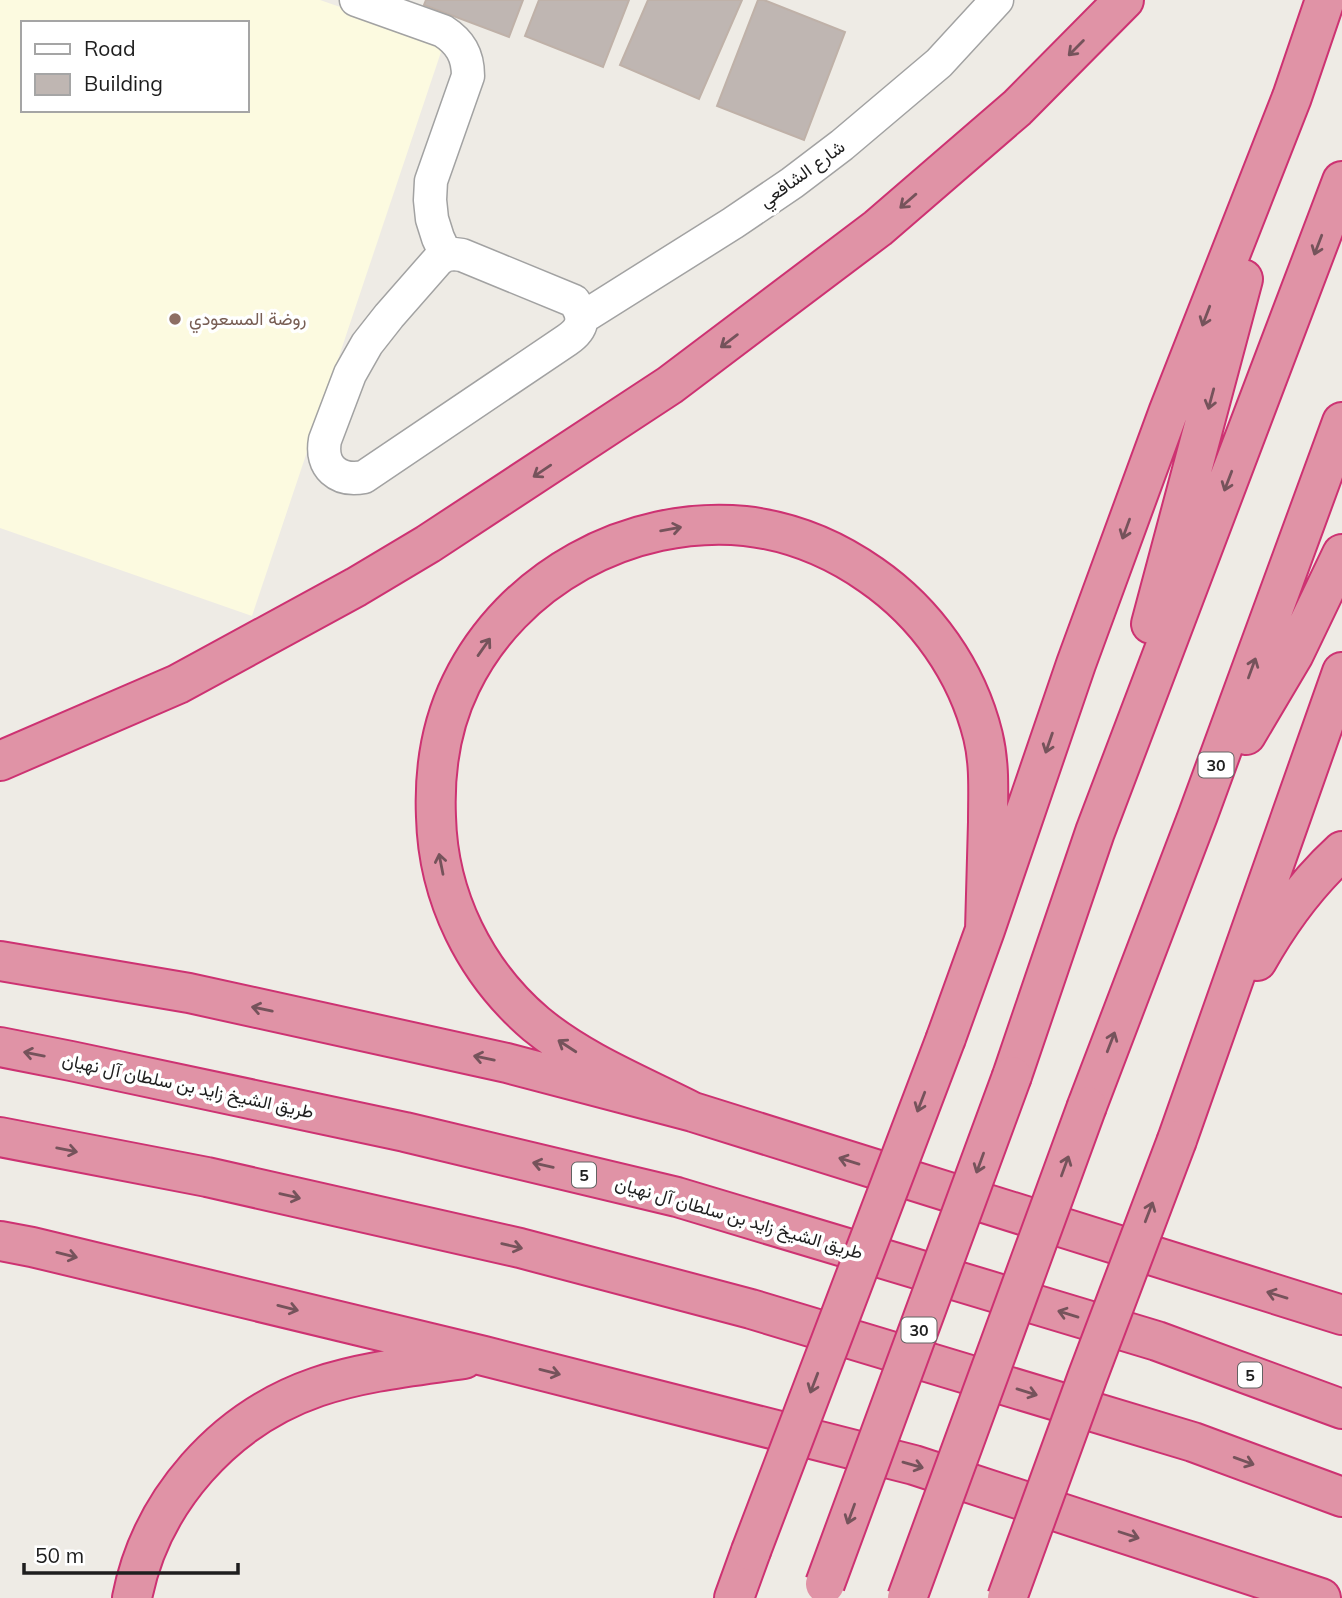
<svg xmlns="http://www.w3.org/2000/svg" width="1342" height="1598" font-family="Mulish,Vazirmatn,sans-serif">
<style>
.education{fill:#fcfae0;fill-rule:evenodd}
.building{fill:#bfb6b2;stroke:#bfb1a8;stroke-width:2}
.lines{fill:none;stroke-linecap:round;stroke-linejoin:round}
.minor-casing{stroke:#a2a2a2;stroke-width:35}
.highway-casing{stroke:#cd3272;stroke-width:42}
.minor{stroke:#fff;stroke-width:32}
.highway{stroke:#e093a6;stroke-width:38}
.highway-bridge-casing{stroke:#cd3272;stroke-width:42;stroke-linecap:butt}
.highway-bridge{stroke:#e093a6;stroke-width:38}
.oneway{stroke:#75535b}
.education-dot{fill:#8d6e63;stroke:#fff;stroke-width:2.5}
.labels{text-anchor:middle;stroke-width:7;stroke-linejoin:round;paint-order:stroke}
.shield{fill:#fff;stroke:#626262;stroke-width:2}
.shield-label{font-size:16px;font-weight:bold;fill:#1e1e1e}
.street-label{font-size:18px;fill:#1e1e1e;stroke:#fff}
.education-label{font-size:18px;fill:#785e54;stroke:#fff;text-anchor:start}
</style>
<rect width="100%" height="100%" fill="#eeebe5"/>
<path class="education" d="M0 0H320L444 43 252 616 0 528ZM23 23H247V110H23Z"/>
<path class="building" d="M426 0H523L509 37 424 5Z
M539 0H629L603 67 525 36Z
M648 0H742L699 99 620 65Z
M758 0H764L845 32 804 140 717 106Z"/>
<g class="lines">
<g class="minor-casing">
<path id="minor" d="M356 0 443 31C460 42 468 55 468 76L431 181 430 200 432 219 438 238 446 255
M454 254 462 255 574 301C586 318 583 329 567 340L364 477C338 482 320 467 325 440L350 374 367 344 389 316 439 259 446 255Z
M582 318 733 223 792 183 842 145 939 63 997 0"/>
</g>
<g class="highway-casing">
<path id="highway" d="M1151 624 1243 279
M1246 735 1294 654 1342 554
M0 761 178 684 356 587 428 544 670 385 878 228 1017 108 1124 0
M0 961 189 993 507 1063 693 1112 1342 1315
M1257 961C1280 920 1307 883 1342 851
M946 1038 985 930 1076 664 1168 413 1292 97 1325 0
M0 1047 71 1061 405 1132 677 1197 1157 1341 1342 1409
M1012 1076 1095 832 1342 181
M1087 1106 1198 815 1342 422
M693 1112C640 1085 582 1062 536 1024 475 972 438 897 436 817 434 771 441 725 461 684 512 579 629 515 745 526 790 531 834 549 871 575 926 613 967 671 983 736 990 765 988 793 988 822 987 858 986 894 985 930
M0 1137 207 1177 520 1248 751 1309 1193 1442 1342 1497
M1177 1140 1342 672
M0 1241 32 1247 484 1356 914 1465 1321 1598
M132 1598C151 1501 224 1419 317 1387 364 1371 416 1366 464 1359
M734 1598 751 1551"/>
</g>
<use href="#minor" class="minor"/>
<use href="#highway" class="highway"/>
<g class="highway-bridge-casing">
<path id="highway-bridge" d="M751 1551 946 1038
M825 1584 1012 1076
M907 1598 1087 1106
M1007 1598 1087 1378 1177 1140"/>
</g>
<use href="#highway-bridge" class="highway-bridge"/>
</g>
<defs><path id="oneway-shaft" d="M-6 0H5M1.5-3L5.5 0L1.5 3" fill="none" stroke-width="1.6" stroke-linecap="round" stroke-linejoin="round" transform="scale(1.75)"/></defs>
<g class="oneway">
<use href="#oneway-shaft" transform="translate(1076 48) rotate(135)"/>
<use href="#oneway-shaft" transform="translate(908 201) rotate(139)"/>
<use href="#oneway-shaft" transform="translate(1318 245) rotate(111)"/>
<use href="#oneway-shaft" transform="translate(1206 316) rotate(111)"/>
<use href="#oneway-shaft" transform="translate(729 341) rotate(143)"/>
<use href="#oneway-shaft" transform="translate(1211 399) rotate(105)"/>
<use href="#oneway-shaft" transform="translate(542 471) rotate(146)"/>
<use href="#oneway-shaft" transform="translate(1228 481) rotate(111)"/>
<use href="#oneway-shaft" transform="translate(671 529) rotate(-10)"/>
<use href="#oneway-shaft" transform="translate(1126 529) rotate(110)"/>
<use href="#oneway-shaft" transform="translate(484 647) rotate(-55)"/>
<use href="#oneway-shaft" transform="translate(1252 668) rotate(-70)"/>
<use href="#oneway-shaft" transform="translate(1049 743) rotate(109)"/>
<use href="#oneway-shaft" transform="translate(441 864) rotate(-101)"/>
<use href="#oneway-shaft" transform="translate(262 1009) rotate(-168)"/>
<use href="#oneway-shaft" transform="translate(1111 1042) rotate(-69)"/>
<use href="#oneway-shaft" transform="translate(567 1046) rotate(-147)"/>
<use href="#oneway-shaft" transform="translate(34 1054) rotate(-169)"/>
<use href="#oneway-shaft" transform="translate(484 1058) rotate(-168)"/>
<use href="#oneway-shaft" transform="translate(921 1102) rotate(111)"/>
<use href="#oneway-shaft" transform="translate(67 1150) rotate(11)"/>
<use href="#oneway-shaft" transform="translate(849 1161) rotate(-163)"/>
<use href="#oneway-shaft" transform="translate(980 1163) rotate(110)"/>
<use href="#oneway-shaft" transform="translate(543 1165) rotate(-167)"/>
<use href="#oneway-shaft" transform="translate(1065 1166) rotate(-70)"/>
<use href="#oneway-shaft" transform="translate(290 1196) rotate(13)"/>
<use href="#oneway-shaft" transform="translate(1149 1212) rotate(-69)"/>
<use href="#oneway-shaft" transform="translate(512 1246) rotate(13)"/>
<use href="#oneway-shaft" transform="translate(67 1255) rotate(14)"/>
<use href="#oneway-shaft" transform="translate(1277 1295) rotate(-163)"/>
<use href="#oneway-shaft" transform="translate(288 1308) rotate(14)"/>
<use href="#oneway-shaft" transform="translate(1068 1314) rotate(-163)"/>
<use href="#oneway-shaft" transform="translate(550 1372) rotate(14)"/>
<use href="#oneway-shaft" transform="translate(814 1383) rotate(111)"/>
<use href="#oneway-shaft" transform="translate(1027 1392) rotate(17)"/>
<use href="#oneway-shaft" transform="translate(1244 1461) rotate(20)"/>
<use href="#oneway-shaft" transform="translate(913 1465) rotate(16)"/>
<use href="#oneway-shaft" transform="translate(851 1514) rotate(110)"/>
<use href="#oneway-shaft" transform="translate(1129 1535) rotate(18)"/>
</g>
<circle class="education-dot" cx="175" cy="319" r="7"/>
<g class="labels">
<g class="shield">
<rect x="1198.5" y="752.5" width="35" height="25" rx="5"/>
<rect x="572" y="1162.5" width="24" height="25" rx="5"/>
<rect x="901.5" y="1317.5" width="35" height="25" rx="5"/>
<rect x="1238" y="1362.5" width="24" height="25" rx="5"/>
</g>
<g class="shield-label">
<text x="1216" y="771">30</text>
<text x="584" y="1181">5</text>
<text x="919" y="1336">30</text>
<text x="1250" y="1381">5</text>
</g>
<g class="street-label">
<text transform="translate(802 174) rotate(-36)" y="6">شارع الشافعي</text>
<text transform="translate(188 1086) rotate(12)" y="6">طريق الشيخ زايد بن سلطان آل نهيان</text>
<text transform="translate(739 1218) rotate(16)" y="6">طريق الشيخ زايد بن سلطان آل نهيان</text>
</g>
<g class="education-label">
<text x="189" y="325">روضة المسعودي</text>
</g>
</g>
<rect x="21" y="21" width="228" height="91" fill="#ffffff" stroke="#a5a5a5" stroke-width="2"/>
<rect x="35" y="44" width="35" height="10" fill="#ffffff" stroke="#a5a5a5" stroke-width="2"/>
<text x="84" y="56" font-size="21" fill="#1e1e1e">Road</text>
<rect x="35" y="74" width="35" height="21" fill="#bfb6b2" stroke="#a5a5a5" stroke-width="2"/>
<text x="84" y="91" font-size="21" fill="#1e1e1e">Building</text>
<path d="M24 1563v10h214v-10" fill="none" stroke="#1e1e1e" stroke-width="3.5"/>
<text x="35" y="1563" font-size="21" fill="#1e1e1e" stroke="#ffffff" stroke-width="5" paint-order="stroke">50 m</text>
</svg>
